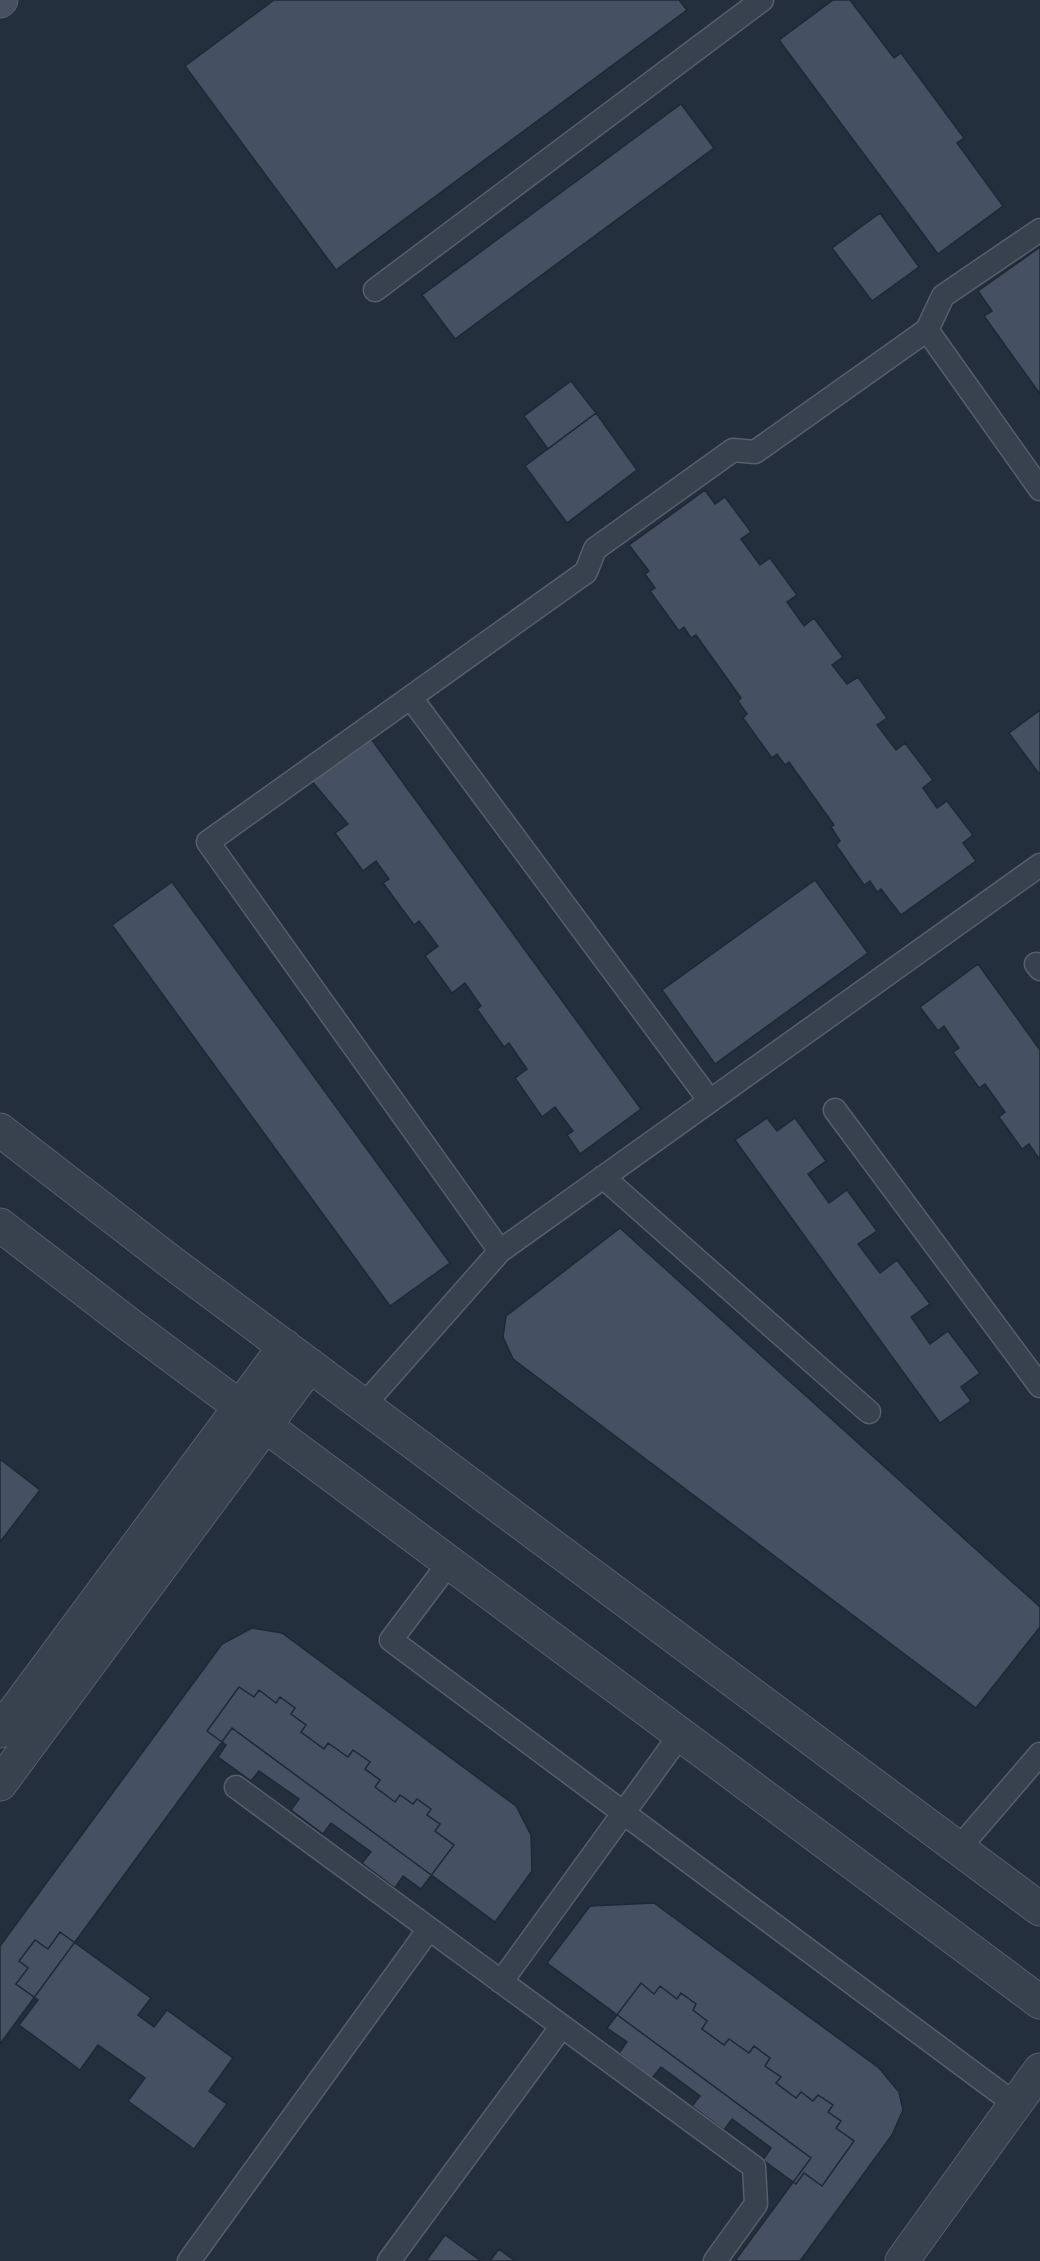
<svg xmlns="http://www.w3.org/2000/svg" width="1040" height="2261" font-family="Commissioner,sans-serif">
<style>
.building{fill:#455162;stroke:#1f2835;stroke-width:1.5}
.lines{fill:none;stroke-linecap:round;stroke-linejoin:round}
.lane-casing{stroke:#565f6c;stroke-width:25}
.street-casing{stroke:#565f6c;stroke-width:35}
.secondary-casing{stroke:#565f6c;stroke-width:35}
.lane{stroke:#38414e;stroke-width:22}
.street{stroke:#38414e;stroke-width:33}
.secondary{stroke:#465061;stroke-width:33}
</style>
<rect width="100%" height="100%" fill="#242f3e"/>
<path class="building" d="M274 0H679L687 10 336 270 185 66Z
M833 0H850L894 58 901 53 964 138 957 143 1003 206 938 254 779 40Z
M681 104 714 148 455 339 422 295Z
M880 213 919 267 872 301 832 248Z
M1040 247V394L984 316 992 311 978 291Z
M571 381 596 413 548 449 524 416Z
M596 413 637 470 567 523 525 466Z
M705 490 715 504 725 497 751 532 741 539 760 565 770 558 797 595 787 602 804 626 814 618 843 657 832 665 847 684 858 677 887 718 877 725 896 750 905 743 933 780 923 788 937 808 947 801 973 835 963 843 976 861 901 915 881 889 877 892 870 881 864 885 836 845 840 841 831 827 834 825 789 762 785 765 777 754 772 758 743 718 747 714 738 701 741 698 696 635 691 638 684 627 679 631 650 591 655 588 645 574 649 571 629 545Z
M1040 710V775L1009 733Z
M369 736 641 1109 580 1154 567 1135 573 1131 555 1107 542 1117 515 1078 527 1069 509 1043 504 1047 477 1009 481 1006 465 983 452 993 425 956 438 946 419 921 414 925 383 883 389 879 376 861 363 871 335 833 348 824 310 779Z
M815 880 868 953 715 1064 662 990Z
M172 882 450 1263 390 1306 112 925Z
M978 964 1040 1050V1160L1029 1144 1022 1149 999 1117 1005 1112 985 1084 979 1088 953 1052 959 1048 944 1026 938 1031 920 1007Z
M767 1118 777 1131 795 1118 826 1161 808 1174 829 1203 847 1190 877 1231 858 1244 880 1273 897 1260 930 1304 911 1317 930 1344 948 1331 980 1373 961 1387 971 1401 940 1423 735 1140Z
M620 1228 1040 1607V1627L976 1708 513 1359 503 1337 506 1316Z
M0 1459 40 1490 0 1542Z
M252 1628 282 1633 516 1806 531 1835 532 1871 495 1922 232 1728 0 2044V1946L222 1644Z
M239 1687 254 1697 259 1690 276 1703 280 1697 295 1708 291 1714 306 1725 301 1732 324 1749 328 1743 348 1757 353 1750 370 1762 365 1769 380 1780 375 1787 395 1802 400 1795 413 1804 417 1799 431 1809 427 1815 440 1824 435 1831 454 1845 421 1889 403 1876 395 1888 362 1863 371 1852 331 1823 323 1834 291 1810 299 1799 259 1771 251 1781 218 1757 226 1745 207 1731Z
M654 1903 879 2068 899 2092 903 2110 892 2135 800 2261H735L811 2158 547 1963 590 1906Z
M60 1932 151 1998 138 2015 154 2027 167 2010 233 2058 209 2091 227 2104 194 2149 128 2101 145 2078 98 2045 80 2070 19 2025 38 2000 16 1984 28 1968 19 1961 35 1940 48 1949Z
M641 1983 654 1994 660 1986 677 1999 681 1993 696 2004 693 2010 707 2021 702 2029 724 2045 729 2039 749 2053 754 2046 770 2058 765 2066 781 2077 776 2083 796 2098 801 2092 813 2101 818 2095 833 2105 828 2112 841 2121 836 2128 854 2141 822 2186 804 2173 796 2184 763 2160 771 2148 732 2119 724 2130 692 2106 700 2096 661 2067 652 2078 619 2053 627 2042 607 2028Z
M445 2235 481 2261H426Z
M499 2249 515 2261H490Z"/>
<g class="lines">
<g class="lane-casing">
<path id="lane" d="M1040 230 943 296 927 330 755 452 733 450 595 549 586 572 208 842 500 1251 1040 865
M375 290 762 0
M927 330 1040 489
M411 698 710 1101
M1036 964 1040 969
M835 1110 1040 1386
M603 1177 869 1412
M364 1405 500 1251
M449 1563 391 1640 1015 2104
M236 1787 754 2167 756 2204 715 2261
M959 1848 1040 1754
M501 1982 680 1735
M189 2261 429 1929
M389 2261 562 2026"/>
</g>
<g class="street-casing">
<path id="street" d="M0 1130 175 1265 1040 1909
M0 1225 130 1325 1040 2002
M0 1731 285 1346
M0 1784 310 1365
M902 2261 1040 2070"/>
</g>
<g class="secondary-casing">
<path id="secondary" d="M0 1 1 0"/>
</g>
<use href="#lane" class="lane"/>
<use href="#street" class="street"/>
<use href="#secondary" class="secondary"/>
</g>
</svg>
